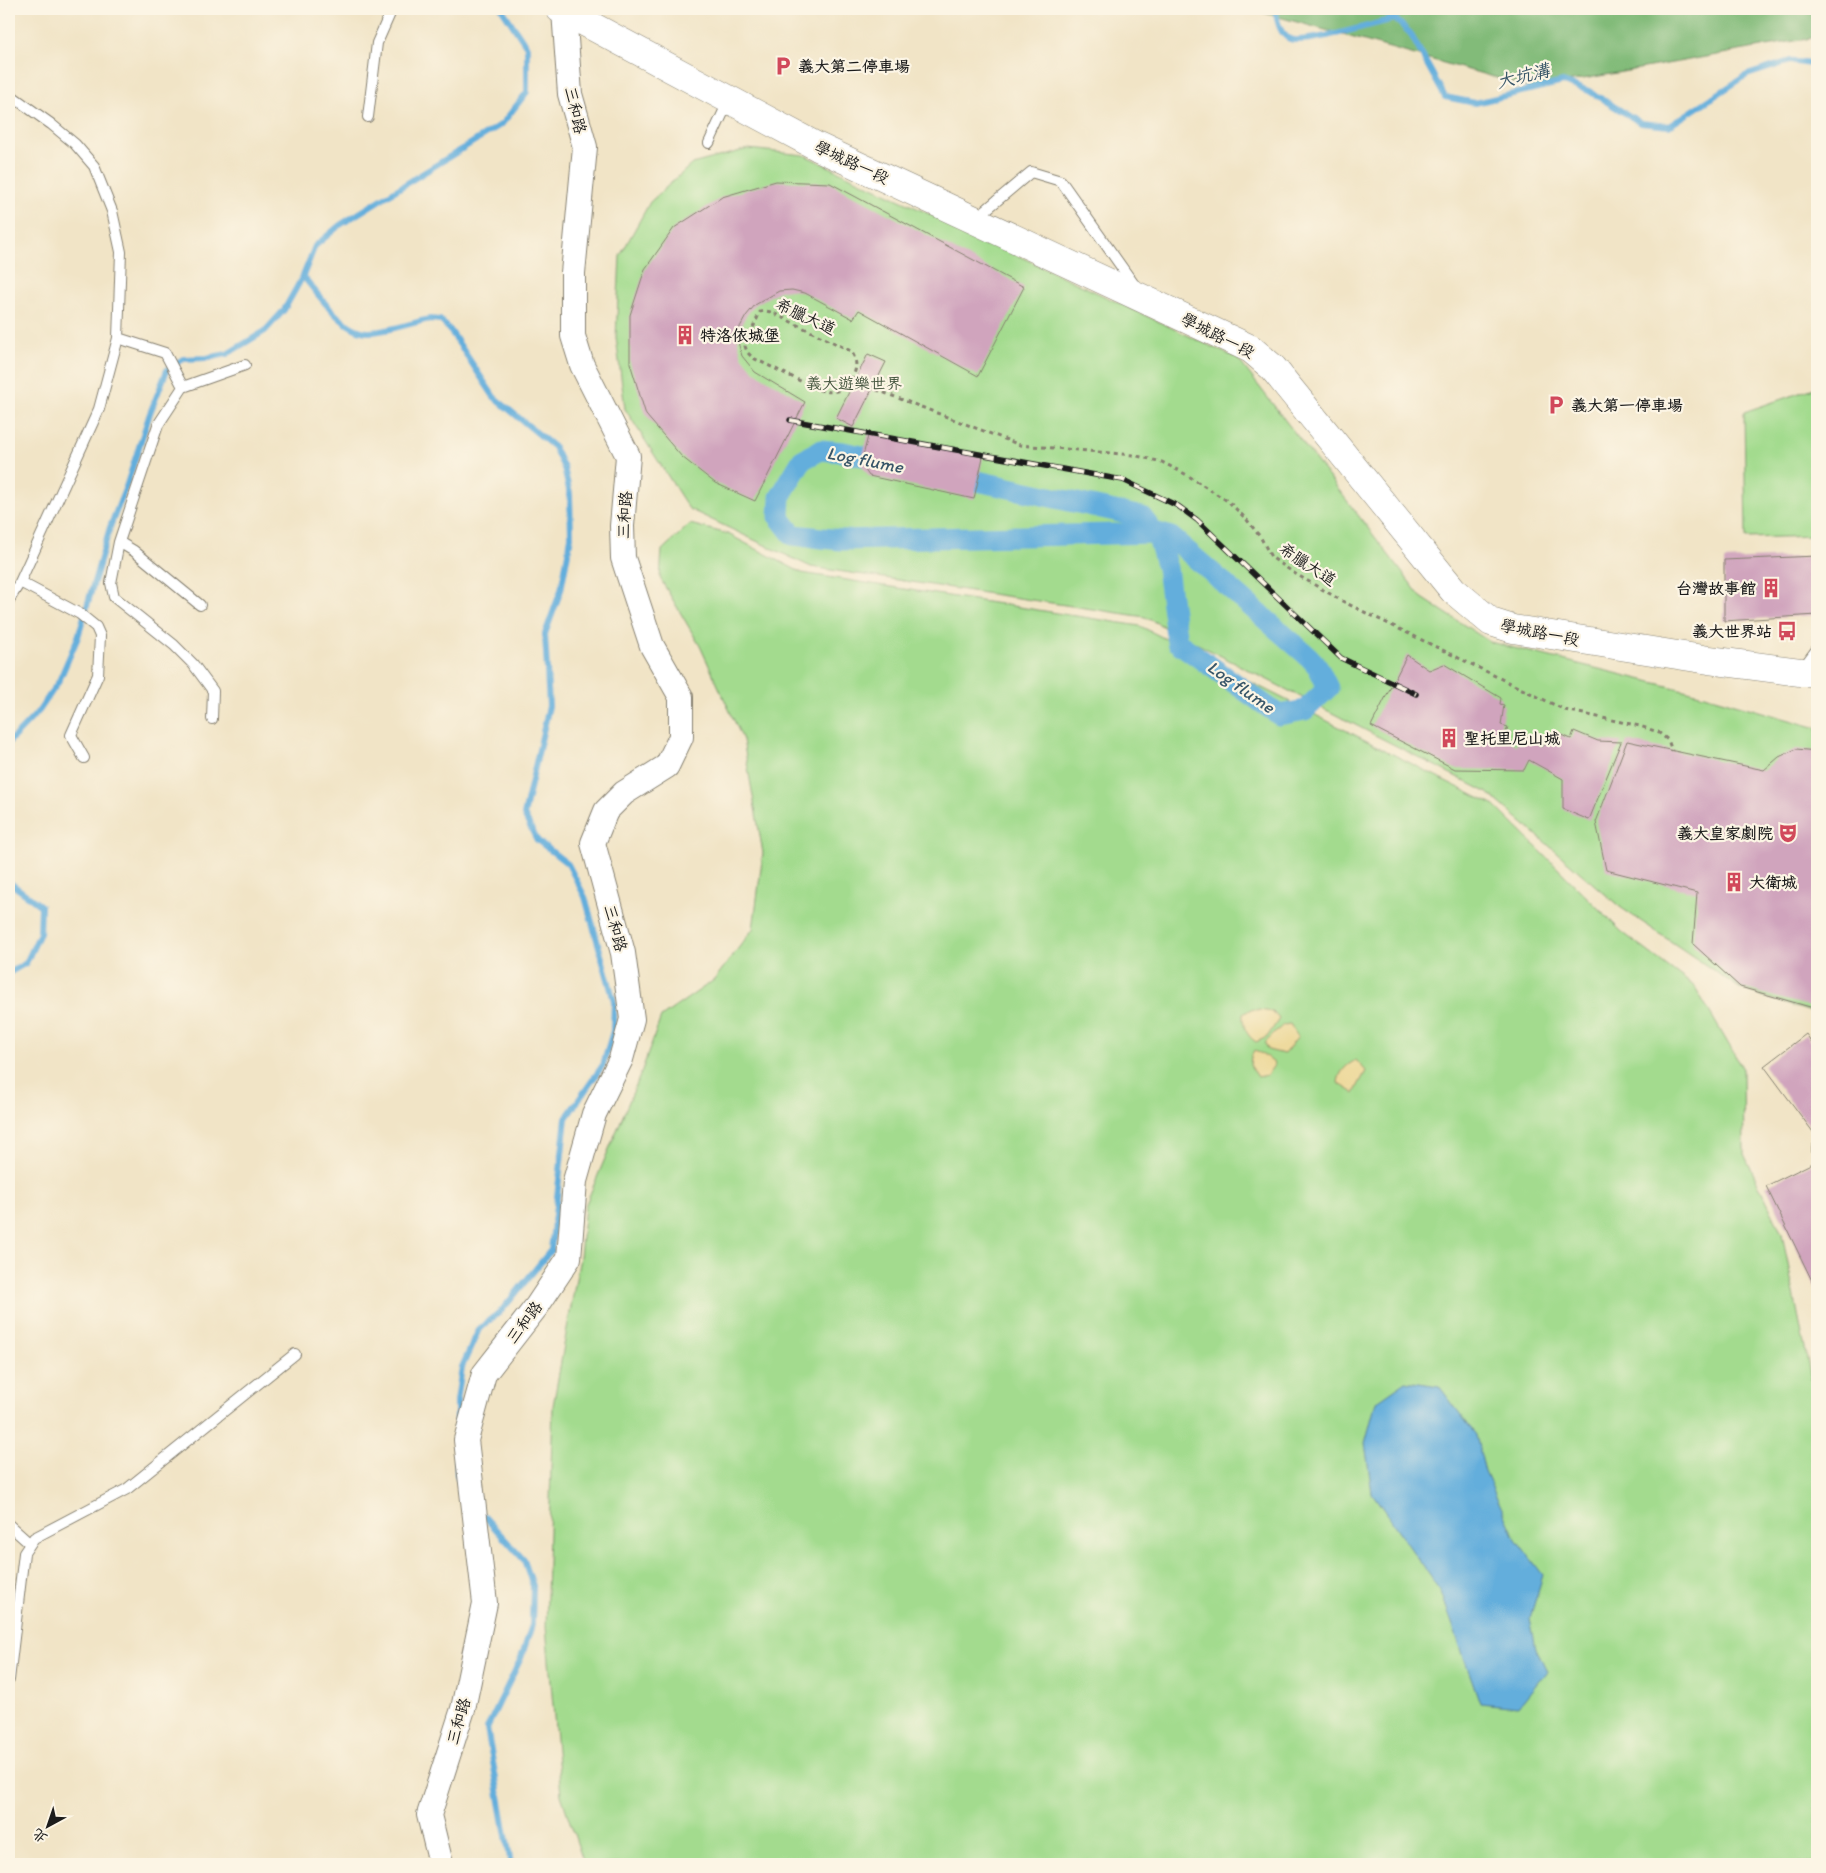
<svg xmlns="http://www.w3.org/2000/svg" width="1826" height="1873" viewBox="0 0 1826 1873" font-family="Itim,'LXGW WenKai TC',sans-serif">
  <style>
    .green { fill: #a3db8e; stroke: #607c55 }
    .forest { fill: #82bb79; stroke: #4f6c4a }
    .sand { fill: #eeda9e; stroke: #857b5d }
    .water { fill: #63aedc; stroke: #40657c }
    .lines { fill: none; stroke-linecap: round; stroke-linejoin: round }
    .stream { stroke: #63aedc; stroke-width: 6 }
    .canal { stroke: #63aedc; stroke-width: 21 }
    .building { fill: #d0a4bd }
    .service-casing { stroke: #868071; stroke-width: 12 }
    .tertiary-casing { stroke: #868071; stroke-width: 26 }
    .secondary-casing { stroke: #868071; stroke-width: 29 }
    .path { stroke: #868071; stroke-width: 3; stroke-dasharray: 4 4; stroke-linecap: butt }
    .service { stroke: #fff; stroke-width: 10 }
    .tertiary { stroke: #fff; stroke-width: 24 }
    .secondary { stroke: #fff; stroke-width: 28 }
    .rail-casing { stroke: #1c1c1c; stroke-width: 5.5 }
    .rail { stroke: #fcf5e5; stroke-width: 4; stroke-dasharray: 11; stroke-linecap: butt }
    .labels { text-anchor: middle; stroke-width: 4.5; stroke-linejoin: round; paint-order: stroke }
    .poi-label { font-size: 16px; font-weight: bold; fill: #1c1c1c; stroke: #fcf5e5; text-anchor: start }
    .street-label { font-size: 16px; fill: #1c1c1c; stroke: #fcf5e5 }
    .park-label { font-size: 16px; fill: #44553e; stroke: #fcf5e5 }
    .water-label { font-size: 18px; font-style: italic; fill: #385669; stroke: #fcf5e5 }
  </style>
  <rect width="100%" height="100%" fill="#fcf5e5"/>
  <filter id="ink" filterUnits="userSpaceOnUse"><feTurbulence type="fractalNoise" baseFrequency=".02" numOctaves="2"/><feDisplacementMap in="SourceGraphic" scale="10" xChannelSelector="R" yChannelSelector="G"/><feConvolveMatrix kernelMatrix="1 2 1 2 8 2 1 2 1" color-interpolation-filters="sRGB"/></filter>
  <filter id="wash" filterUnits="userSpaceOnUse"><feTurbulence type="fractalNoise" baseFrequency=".0096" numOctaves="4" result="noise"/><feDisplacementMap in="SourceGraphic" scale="20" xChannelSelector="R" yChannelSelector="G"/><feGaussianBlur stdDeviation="1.12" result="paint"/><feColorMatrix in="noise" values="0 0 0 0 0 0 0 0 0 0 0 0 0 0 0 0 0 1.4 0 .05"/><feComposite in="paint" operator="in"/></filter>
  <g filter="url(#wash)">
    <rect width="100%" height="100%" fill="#f1e4c6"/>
    <path class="green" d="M748,149L804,155L1238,359L1421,597L1490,642L1704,695L1817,728V1014L1741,989L1620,907L1488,793L1145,617L811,567L689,509L625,409L616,337L620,256L650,202L692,164Z
      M1817,387V536L1746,538L1744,412Z
      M690,524L728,534L802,573L1140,626L1495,806L1622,932L1695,987L1743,1069L1744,1154L1782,1234L1817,1409V1864H584L561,1795L546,1627L553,1406L580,1257L585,1206L641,1073L661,1017L714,980L753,929L763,853L743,740L700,646L660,578L662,550Z"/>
    <path class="forest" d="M1250,9H1817V37L1533,88Z"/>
    <path class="sand" d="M1251,1009L1273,1012L1279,1019L1267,1037L1256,1042C1247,1036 1242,1026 1243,1014Z
      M1290,1024L1298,1037L1284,1054L1268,1050L1265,1043L1283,1025Z
      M1254,1051L1263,1054L1275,1064L1267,1075L1258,1077L1250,1065L1251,1057Z
      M1356,1060L1366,1071L1354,1093L1338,1083C1339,1072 1346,1065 1356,1060Z"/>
    <path class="water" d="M1406,1381L1439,1386L1476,1435L1485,1472L1516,1539L1543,1575L1530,1618L1536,1648L1547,1671L1518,1707L1480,1703L1441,1592L1372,1493L1365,1443L1376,1402Z"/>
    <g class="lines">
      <path class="stream" d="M1275,9C1277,19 1279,34 1290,39C1305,45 1375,23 1395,19L1410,33L1445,97L1475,103L1563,82L1589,91L1641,123L1669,126L1747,75L1790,61L1817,65
        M303,276C318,294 343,332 369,332C389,332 410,323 430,319L440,320L450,330L494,397L554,447L564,468L570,494L571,537L561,590L545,634L549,706L524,815L537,840L568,864L585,897L614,1001L613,1031L603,1065L566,1118L551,1250L502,1310L479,1329L462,1367L457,1401V1436
        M9,742L39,711L59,681L78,637L110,527L127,484L150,413L167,370L183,359L207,358L227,354L265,331L284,310L303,276L315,246L340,225L502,124L527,92V47L502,9
        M9,882L41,906L40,933L26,963L9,973
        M457,1453V1474L462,1485
        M481,1513L524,1560L533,1586L532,1625L521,1658L487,1728L511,1864"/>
      <path class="canal" d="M891,462L843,452L821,450L802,460L780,497L779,517L793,535L841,540L1158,533L1171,537L1309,657L1318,667L1328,688L1305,710L1279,715L1177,642L1167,568L1159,540
        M950,475L1142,517L1159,540"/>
    </g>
    <g id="blocks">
      <path class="building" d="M776,181L830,183L1024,287L978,376L859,310L853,319L805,293L792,290L779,291L755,305L746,316L740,327L738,342L742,356L755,372L805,402L755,501L715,483L682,457L646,415L630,363V315L645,269L674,228L722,197Z
        M868,354L886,362L853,427L836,418Z
        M869,432L983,457L974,499L869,476L861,464Z
        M1817,556V615L1724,621V560Z
        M1407,655L1429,670L1444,664L1501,698L1500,704L1504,705L1501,725L1508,727L1504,737L1516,745L1524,735L1542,746L1558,733L1571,739L1574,731L1598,741L1621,742L1589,820L1563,809V779L1529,760L1524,770L1455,769L1371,726Z
        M1627,741L1764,770L1779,757L1796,749L1817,751V1009L1740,987L1693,944L1697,893L1606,870L1596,822Z
        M1806,1034L1817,1050L1816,1136L1764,1066Z
        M1817,1161V1291L1766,1186Z"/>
    </g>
  </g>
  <g filter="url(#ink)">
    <use href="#blocks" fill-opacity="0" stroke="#868071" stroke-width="1"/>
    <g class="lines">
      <defs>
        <path id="service" d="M9,94L51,124L75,144L94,166L112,211L121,252L118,338L99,409L20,582L9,600
          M368,117L377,43L392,9
          M709,143L729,100
          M975,219L1031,172L1061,181L1135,286
          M118,338L165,353L183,387L158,425L119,542L111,583L114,597L174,645L193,664L213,691L212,719
          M183,387L245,365
          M119,542L134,551L200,605
          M20,582L80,614L96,627L100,636L98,675L71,735L84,758
          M1803,668L1817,649
          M1817,1148V1151
          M9,1525L29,1543
          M9,1680L24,1553L34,1538L127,1489L295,1354"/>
        <path id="tertiary" d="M441,1864L429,1815L463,1709L485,1603L466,1440L484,1374L537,1306L569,1258L575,1181L594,1114L621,1059L632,1019L623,953L593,843L606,811L624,793L667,766L681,737V697L652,646L623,558L622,526L628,456L582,365L573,336V273L585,147L570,94L564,11"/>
        <path id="secondary" d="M560,9L818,147L1251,349L1273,368L1453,590L1491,622L1513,629L1709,660L1800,672H1817"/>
      </defs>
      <use href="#service" class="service-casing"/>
      <use href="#tertiary" class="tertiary-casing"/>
      <use href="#secondary" class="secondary-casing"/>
      <path class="path" d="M851,380C857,370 858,361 851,351L771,312L765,311L760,312L745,346L747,352L753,358L817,389C830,394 843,393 851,380L1020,445L1133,455L1162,462L1187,475L1229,502L1247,520L1261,538L1271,557L1294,573L1344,602L1565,710L1640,726L1658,732L1668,740L1672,751"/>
      <use href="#service" class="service"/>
      <use href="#tertiary" class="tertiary"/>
      <use href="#secondary" class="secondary"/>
      <defs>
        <path id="rail" d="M790,420L1123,480L1178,506L1197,520L1341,658L1416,694"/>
      </defs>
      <use href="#rail" class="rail-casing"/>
      <use href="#rail" class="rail"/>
    </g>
  </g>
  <defs>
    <symbol id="parking-bare" viewBox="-9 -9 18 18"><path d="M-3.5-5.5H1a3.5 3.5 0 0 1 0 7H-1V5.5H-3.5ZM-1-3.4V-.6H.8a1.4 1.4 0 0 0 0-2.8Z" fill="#d1495b" stroke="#fcf5e5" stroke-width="2.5" paint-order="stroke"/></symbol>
    <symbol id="building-bare" viewBox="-9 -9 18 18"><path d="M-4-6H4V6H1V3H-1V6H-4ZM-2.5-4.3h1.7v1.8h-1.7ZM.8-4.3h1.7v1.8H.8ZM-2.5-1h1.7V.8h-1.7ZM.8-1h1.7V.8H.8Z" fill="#d1495b" stroke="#fcf5e5" stroke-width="2.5" paint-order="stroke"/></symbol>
    <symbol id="bus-bare" viewBox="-9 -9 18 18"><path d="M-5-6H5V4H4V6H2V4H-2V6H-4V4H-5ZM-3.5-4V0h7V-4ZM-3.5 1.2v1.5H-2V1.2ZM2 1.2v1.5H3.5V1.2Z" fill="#d1495b" stroke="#fcf5e5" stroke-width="2.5" paint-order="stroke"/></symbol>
    <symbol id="theatre-bare" viewBox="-9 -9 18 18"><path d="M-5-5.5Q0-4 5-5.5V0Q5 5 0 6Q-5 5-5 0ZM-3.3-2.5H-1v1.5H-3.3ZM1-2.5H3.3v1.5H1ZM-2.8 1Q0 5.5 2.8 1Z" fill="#d1495b" stroke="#fcf5e5" stroke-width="2.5" paint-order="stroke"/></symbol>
  </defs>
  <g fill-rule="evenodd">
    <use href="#parking-bare" x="769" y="52" width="28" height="28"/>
    <use href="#building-bare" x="671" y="321" width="28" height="28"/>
    <use href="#parking-bare" x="1542" y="391" width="28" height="28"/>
    <use href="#building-bare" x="1757" y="574" width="28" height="28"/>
    <use href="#bus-bare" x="1773" y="617" width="28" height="28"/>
    <use href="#building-bare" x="1435" y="724" width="28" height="28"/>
    <use href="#theatre-bare" x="1774" y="819" width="28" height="28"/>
    <use href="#building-bare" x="1720" y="868" width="28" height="28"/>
  </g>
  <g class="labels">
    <g class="poi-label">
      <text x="798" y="72">義大第二停車場</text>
      <text x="700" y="341">特洛依城堡</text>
      <text x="1571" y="411">義大第一停車場</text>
      <text x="1756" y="594" text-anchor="end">台灣故事館</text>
      <text x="1772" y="637" text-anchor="end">義大世界站</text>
      <text x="1464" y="744">聖托里尼山城</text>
      <text x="1773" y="839" text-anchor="end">義大皇家劇院</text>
      <text x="1749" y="888">大衛城</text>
    </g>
    <g class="street-label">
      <text transform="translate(576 110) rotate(77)" y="6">三和路</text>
      <text transform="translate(852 162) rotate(25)" y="6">學城路一段</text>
      <text transform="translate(806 316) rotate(25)" y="6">希臘大道</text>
      <text transform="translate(1218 335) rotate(27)" y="6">學城路一段</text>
      <text transform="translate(624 515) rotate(-87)" y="6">三和路</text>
      <text transform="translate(1308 564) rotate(33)" y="6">希臘大道</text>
      <text transform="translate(1540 632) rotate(11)" y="6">學城路一段</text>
      <text transform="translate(616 928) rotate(75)" y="6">三和路</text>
      <text transform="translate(524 1322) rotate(-53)" y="6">三和路</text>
      <text transform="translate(458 1721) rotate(-74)" y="6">三和路</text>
    </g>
    <g class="park-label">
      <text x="854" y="389">義大遊樂世界</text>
    </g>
    <g class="water-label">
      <text transform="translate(1523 76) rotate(-14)" y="6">大坑溝</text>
      <text transform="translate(865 460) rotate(11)" y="6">Log flume</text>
      <text transform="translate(1241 687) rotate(35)" y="6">Log flume</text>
    </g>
  </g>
  <rect width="1826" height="1873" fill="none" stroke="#fcf5e5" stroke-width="30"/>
  <g transform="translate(48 1826) rotate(220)" stroke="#fcf5e5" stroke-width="4" paint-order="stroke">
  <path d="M0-4L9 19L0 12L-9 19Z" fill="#1c1c1c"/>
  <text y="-8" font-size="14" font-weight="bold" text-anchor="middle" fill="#1c1c1c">北</text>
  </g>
</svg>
